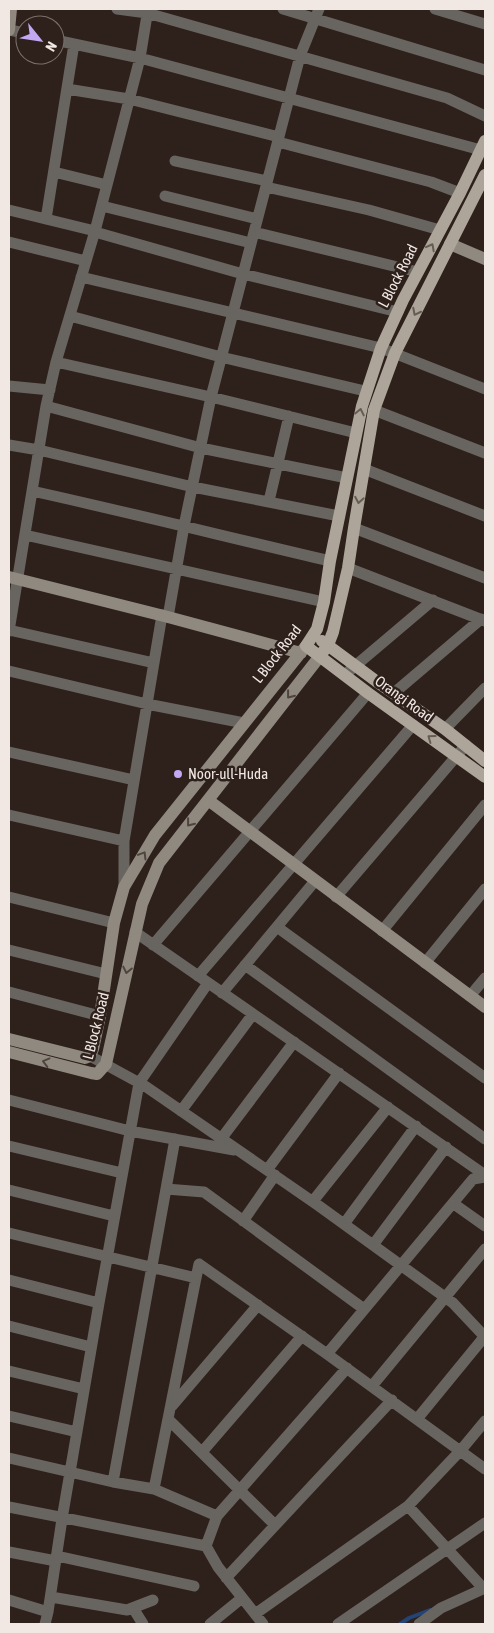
<svg xmlns="http://www.w3.org/2000/svg" width="494" height="1633" viewBox="0 0 494 1633" font-family="'Asap Condensed',sans-serif">
  <style>
    .lines { fill: none; stroke-linecap: round; stroke-linejoin: round }
    .stream { stroke: #234477; stroke-width: 4 }
    .street { stroke: #68645f; stroke-width: 11 }
    .secondary { stroke: #8f8980; stroke-width: 12 }
    .primary { stroke: #ada599; stroke-width: 12 }
    .oneway { stroke: #675c54 }
    .oneway2 { stroke: #50453e }
    .poi-dot { fill: #c2a8f3; stroke: #2e201b; stroke-width: 2 }
    .labels { text-anchor: middle; stroke-width: 5; stroke-linejoin: round; paint-order: stroke }
    .street-label { font-size: 15px; fill: #f1e8e4; stroke: #2e201b }
    .poi-label { font-size: 15px; fill: #f1e8e4; stroke: #2e201b; text-anchor: start }
  </style>
  <rect width="100%" height="100%" fill="#2e201b"/>
  <g class="lines">
    <path class="stream" d="M400,1624L409,1618L430,1610"/>
    <path class="street" d="M117,9L147,13L447,98L485,116
      M283,9L485,70
      M435,9L485,24
      M9,30L25,33
      M55,40L140,58L481,150
      M67,89L129,99L279,137
      M278,142L431,182L460,193
      M175,161L267,181
      M54,172L107,185
      M266,187L369,210L440,230
      M165,196L257,219
      M102,206L251,243
      M9,210L95,231
      M46,219L74,44
      M95,232L243,274L398,312
      M254,232L418,272
      M9,242L86,261
      M81,277L381,348L485,389
      M70,316L221,357L365,391
      M56,362L211,397L356,433
      M9,386L50,390
      M46,406L201,448L347,478
      M374,410L485,453
      M9,445L39,450L193,487L339,516
      M364,469L485,516
      M32,491C132,513 231,538 330,561
      M269,501L289,416
      M354,528L485,578
      M25,535L324,602
      M348,568L485,621
      M168,617L184,526L211,397L300,56L319,9
      M9,630L154,663
      M9,631L46,406L56,362L95,231L140,58L148,9
      M9,671L147,704L244,723
      M348,672L433,600
      M394,693L481,619
      M445,729L485,688
      M9,752L134,780
      M9,815L124,841
      M124,887V841L162,615
      M9,897L114,923
      M336,897L466,745
      M277,927L485,1078
      M382,931L485,805
      M135,932L485,1175
      M153,945L368,693
      M9,950L106,974
      M425,963L485,889
      M245,965L485,1139
      M198,976L413,725
      M9,992L100,1016
      M222,993L315,881
      M470,996L485,978
      M90,1056L145,1086L319,1206L453,1303L485,1337
      M9,1100L130,1131L234,1150
      M181,1111L253,1014
      M221,1139L294,1042
      M9,1146L122,1173
      M267,1170L339,1073
      M166,1189L204,1192L364,1309
      M9,1190L114,1216
      M313,1201L388,1107
      M454,1204L485,1226
      M243,1221L275,1175
      M344,1224L416,1126
      M9,1233L196,1278L154,1489L113,1482L9,1458
      M373,1245L446,1147
      M196,1278L199,1264L327,1354L485,1469
      M9,1280L99,1303
      M9,1326L91,1347
      M327,1354L473,1179L485,1177
      M9,1371L84,1389
      M372,1386L485,1249
      M172,1406L258,1305
      M9,1416L77,1432
      M168,1419L275,1525
      M417,1419L485,1336
      M202,1452L302,1336
      M113,1482L175,1139
      M154,1489L217,1516
      M408,1506L483,1588
      M9,1507L206,1546
      M9,1552L56,1561
      M57,1556L194,1586
      M226,1578L392,1400
      M51,1597L127,1610L153,1600
      M9,1600L48,1612
      M133,1608L143,1624
      M255,1614L408,1506L461,1450L485,1421
      M45,1624L48,1612L62,1519L99,1303L139,1083L208,983
      M210,1624L242,1598
      M263,1624L218,1567L206,1546L217,1516L347,1368
      M338,1624L485,1523
      M419,1624L441,1608L485,1588"/>
    <path class="secondary" d="M9,30L11,9
      M450,244L485,259
      M9,577L168,617L301,653
      M208,800L485,1007
      M9,1039L85,1058L90,1056L93,1049L100,1016L114,923L124,887L155,835L306,646
      M9,1052L91,1073L97,1074L106,1064L142,904L159,863L320,656"/>
    <path class="primary" d="M485,141L460,193L403,300L381,348L362,406L330,561L324,602L317,629L306,646L368,693L485,777
      M322,641L376,681L445,729L485,761
      M320,656L328,645L333,632L348,568L354,528L374,410L395,353L485,175"/>
  </g>
  <defs><path id="oneway-chevron" d="M-2-3.5L2.5 0L-2 3.5" fill="none" stroke-width="1.6" stroke-linecap="round" stroke-linejoin="round" transform="scale(1.25)"/></defs>
  <g class="oneway">
    <use href="#oneway-chevron" transform="translate(431 247) rotate(-62)"/>
    <use href="#oneway-chevron" transform="translate(416 312) rotate(117)"/>
    <use href="#oneway-chevron" transform="translate(360 412) rotate(-78)"/>
    <use href="#oneway-chevron" transform="translate(359 500) rotate(100)"/>
    <use href="#oneway-chevron" transform="translate(431 738) rotate(-144)"/>
  </g>
  <g class="oneway2">
    <use href="#oneway-chevron" transform="translate(290 695) rotate(128)"/>
    <use href="#oneway-chevron" transform="translate(190 823) rotate(128)"/>
    <use href="#oneway-chevron" transform="translate(143 855) rotate(-59)"/>
    <use href="#oneway-chevron" transform="translate(127 970) rotate(102)"/>
    <use href="#oneway-chevron" transform="translate(46 1062) rotate(-165)"/>
  </g>
  <circle class="poi-dot" cx="178" cy="774" r="5"/>
  <g class="labels">
    <g class="street-label">
      <text transform="translate(398 276) rotate(-63)" y="5">L Block Road</text>
      <text transform="translate(277 654) rotate(-52)" y="5">L Block Road</text>
      <text transform="translate(404 699) rotate(36)" y="5">Orangi Road</text>
      <text transform="translate(96 1026) rotate(-76)" y="5">L Block Road</text>
    </g>
    <g class="poi-label">
      <text x="188" y="779">Noor-ull-Huda</text>
    </g>
  </g>
  <rect width="494" height="1633" fill="none" stroke="#f1e8e4" stroke-width="20"/>
  <g transform="translate(40 40) rotate(120)"><circle r="24" fill="#2e201b" stroke="#7c706b"/>
  <path d="M0-4L9 19L0 12L-9 19Z" fill="#c2a8f3"/>
  <text y="-8" font-size="14" font-weight="bold" text-anchor="middle" fill="#f1e8e4">N</text>
  </g>
</svg>
